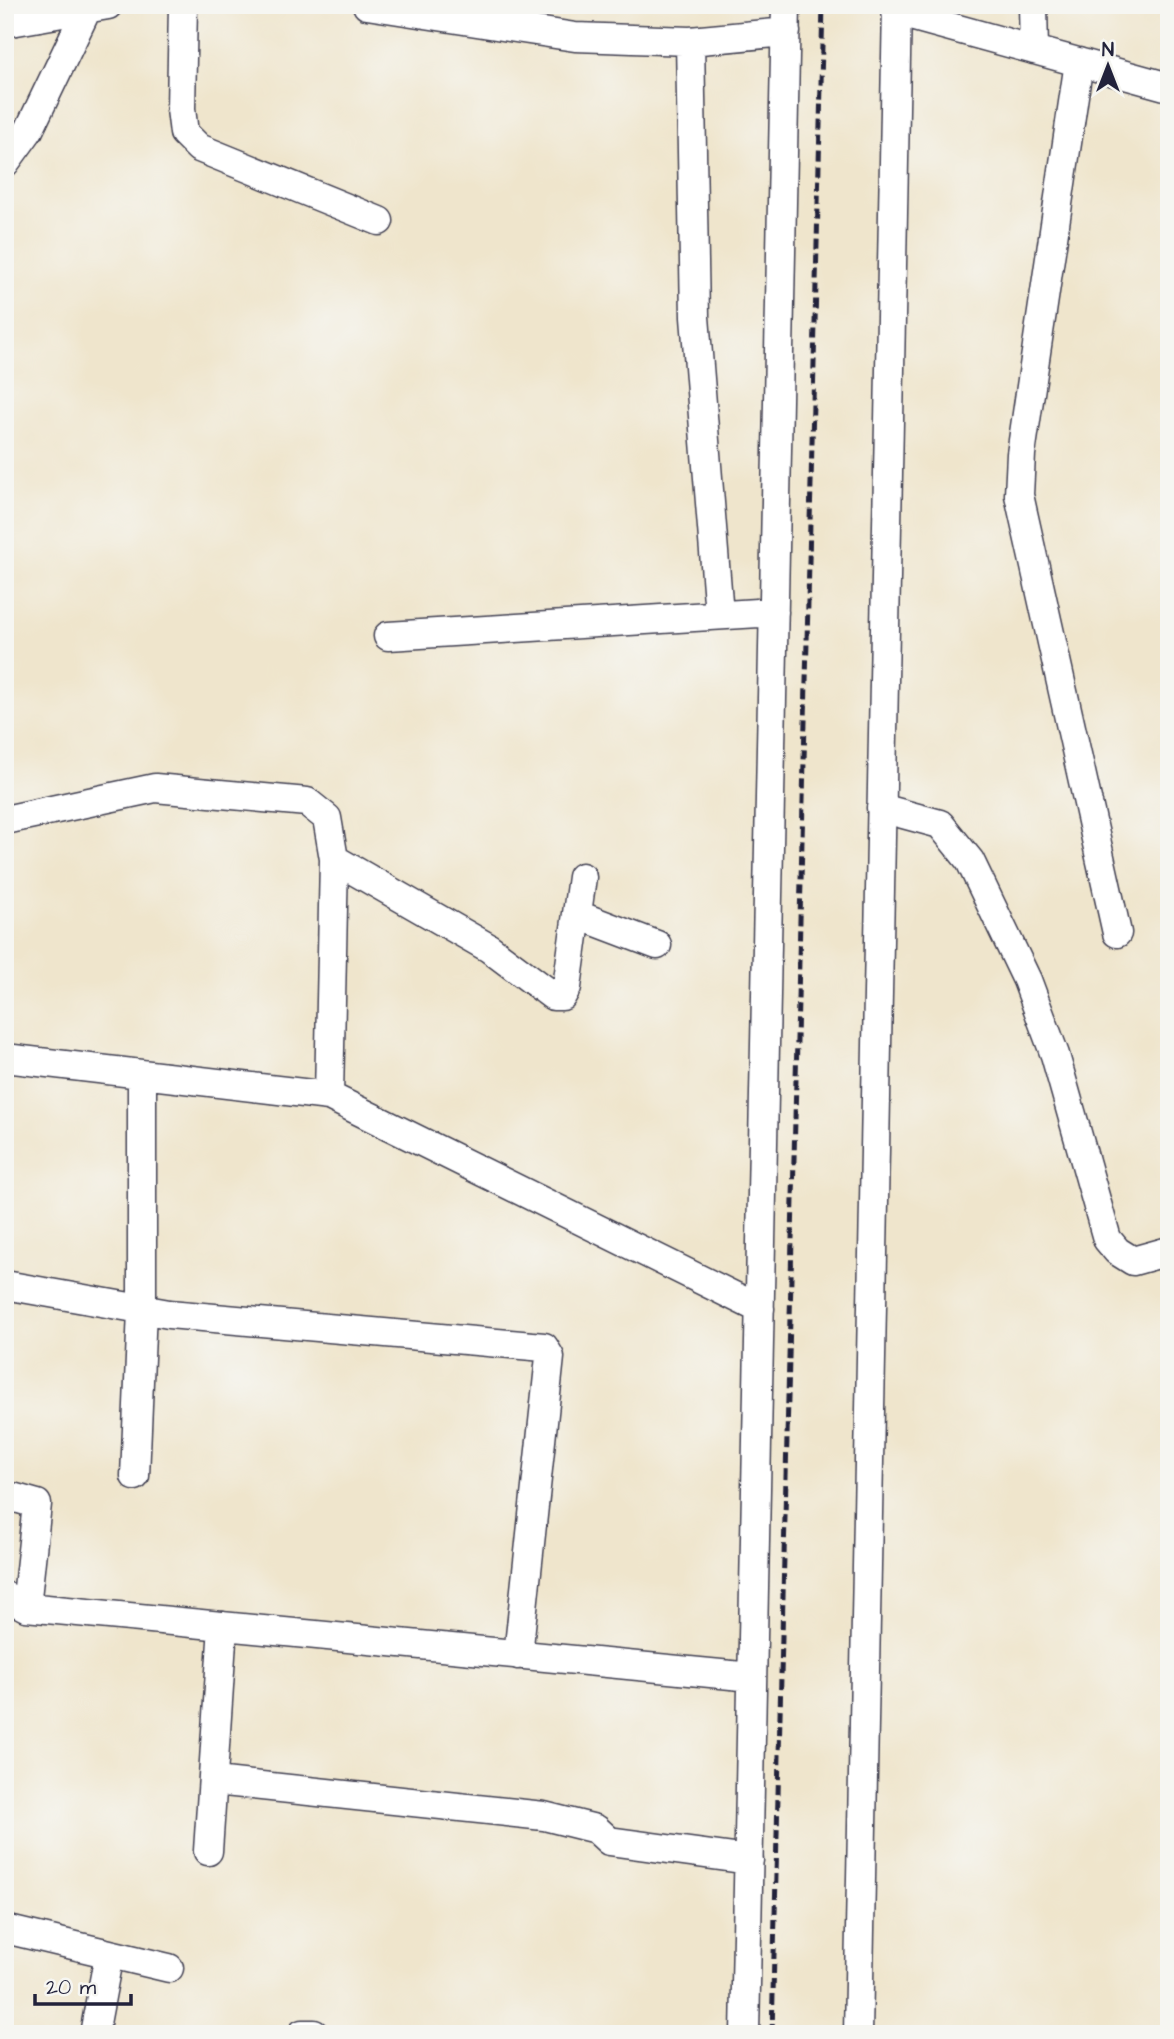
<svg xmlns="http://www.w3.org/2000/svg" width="1174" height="2039" viewBox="0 0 1174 2039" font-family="'Architects Daughter',sans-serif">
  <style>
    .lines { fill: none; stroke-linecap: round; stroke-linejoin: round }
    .minor-casing { stroke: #413f51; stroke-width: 31 }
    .minor { stroke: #fff; stroke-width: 28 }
    .rail { stroke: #22223b; stroke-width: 5; stroke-dasharray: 10 5; stroke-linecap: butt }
  </style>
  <rect width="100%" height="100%" fill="#f6f6f2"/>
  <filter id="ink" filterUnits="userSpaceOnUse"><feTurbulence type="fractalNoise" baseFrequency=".0143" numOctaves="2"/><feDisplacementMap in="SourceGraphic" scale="14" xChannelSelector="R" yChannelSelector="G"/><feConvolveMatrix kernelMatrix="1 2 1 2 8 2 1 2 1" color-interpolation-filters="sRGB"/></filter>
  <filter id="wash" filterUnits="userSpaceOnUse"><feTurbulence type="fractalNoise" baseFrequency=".00686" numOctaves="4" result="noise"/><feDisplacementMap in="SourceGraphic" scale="28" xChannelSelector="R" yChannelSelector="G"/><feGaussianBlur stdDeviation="1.57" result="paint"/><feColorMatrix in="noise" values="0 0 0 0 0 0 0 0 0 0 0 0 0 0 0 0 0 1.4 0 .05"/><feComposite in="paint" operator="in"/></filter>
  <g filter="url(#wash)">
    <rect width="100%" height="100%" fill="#efe5cc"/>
  </g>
  <g filter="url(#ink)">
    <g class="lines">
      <defs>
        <path id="minor" d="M183,5L181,109L184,133L199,148L379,221
          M367,5L575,37L690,41L786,32
          M1033,5L1034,50
          M896,12L1169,87
          M5,23L108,5
          M690,41L695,317L719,614
          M1079,62L1021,454L1019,495L1117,933
          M5,163L29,130L88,7
          M388,636L774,612
          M881,808L940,824L970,861L1027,980L1055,1055L1107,1239L1117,1251L1133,1261L1169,1251
          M5,820L155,788L307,802L327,818L334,859L329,1096
          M334,859L489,948L553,996H562L567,987L582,877
          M578,915L657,945
          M5,1058L329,1096L760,1309
          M5,1285L169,1314L544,1347L550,1357L518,1655
          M135,1476L142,1310V1074
          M5,1495L37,1504L26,1607
          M5,1596L26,1607L752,1677
          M215,1781L544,1816L596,1829L609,1841L749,1860
          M208,1851L223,1626
          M5,1929L169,1968
          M94,2034L109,1954
          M302,2034H314
          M745,2034L786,5
          M858,2034L897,5"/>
      </defs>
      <use href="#minor" class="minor-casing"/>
      <use href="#minor" class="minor"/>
      <path class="rail" d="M772,2034L823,5"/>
    </g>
  </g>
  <rect width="1174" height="2039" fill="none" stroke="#f6f6f2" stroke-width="28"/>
  <g transform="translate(1108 66)" stroke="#f6f6f2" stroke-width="5" paint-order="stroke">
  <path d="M0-5L12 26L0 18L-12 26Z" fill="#22223b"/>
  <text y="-10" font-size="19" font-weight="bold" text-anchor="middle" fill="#22223b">N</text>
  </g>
  <path d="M35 1994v10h96v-10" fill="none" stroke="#22223b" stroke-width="3.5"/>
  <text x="46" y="1994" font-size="21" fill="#22223b" stroke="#f6f6f2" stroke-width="5" paint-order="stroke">20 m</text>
</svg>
